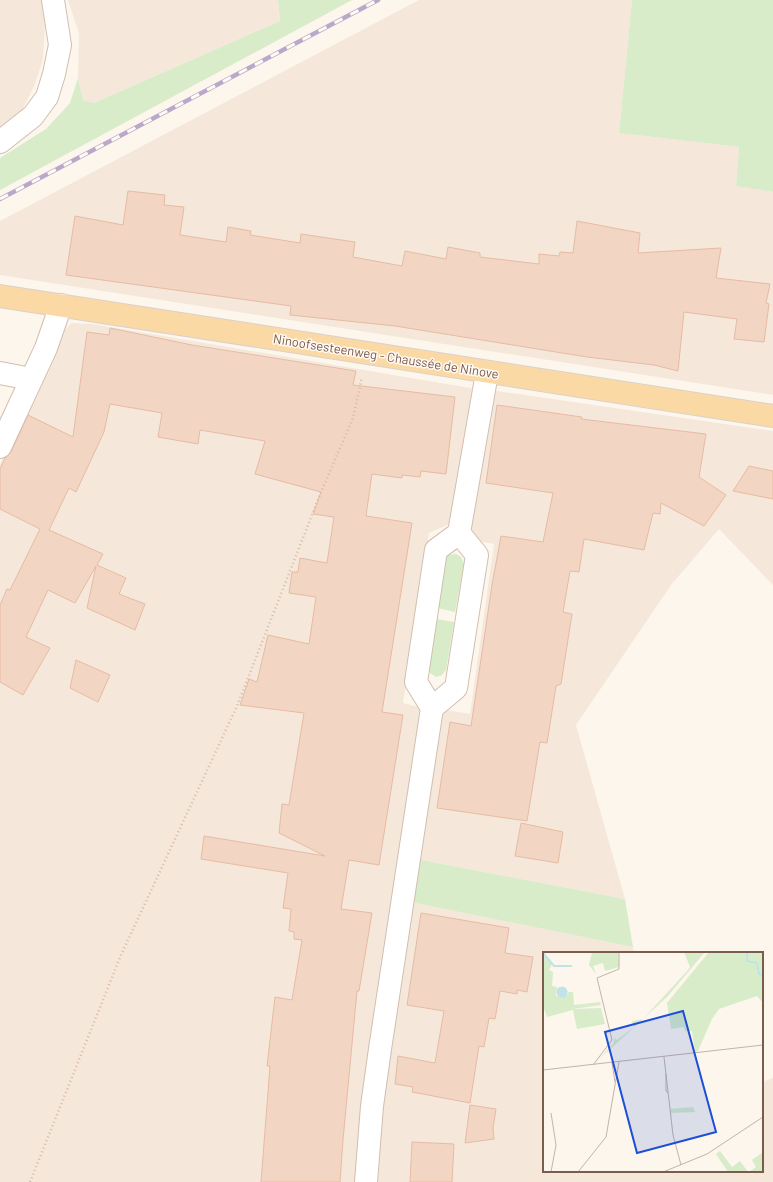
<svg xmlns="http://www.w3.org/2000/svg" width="773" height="1182" viewBox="0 0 773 1182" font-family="Barlow,sans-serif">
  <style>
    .residential { fill: #f5e8da }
    .green { fill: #d8ecc9 }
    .building { fill: #f3d5c3; stroke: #e6bba3 }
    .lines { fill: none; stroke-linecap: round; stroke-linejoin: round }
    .street-casing { stroke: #d1beb0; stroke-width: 24 }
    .primary-casing { stroke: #dad1cd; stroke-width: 24 }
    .path { stroke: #d9b8a5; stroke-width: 2.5; stroke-dasharray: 1 3; stroke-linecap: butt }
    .street { stroke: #fff; stroke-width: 22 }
    .primary { stroke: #fbd9a5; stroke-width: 22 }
    .rail-casing { stroke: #b9a8c9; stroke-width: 4.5 }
    .rail { stroke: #fffaf3; stroke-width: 3; stroke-dasharray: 9; stroke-linecap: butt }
    .labels { text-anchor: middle; stroke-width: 3; stroke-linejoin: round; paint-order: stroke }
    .street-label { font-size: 13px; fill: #7a5c4d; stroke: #fffaf3 }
    .inset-river { fill: none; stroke: #bfe3e8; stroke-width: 2 }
    .inset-road { fill: none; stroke: #c5b3a7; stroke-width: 1 }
    .view { fill: #1d4ed8; fill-opacity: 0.15; stroke: #1d4ed8; stroke-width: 2 }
    .inset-edge { fill: none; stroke: #7a5c4d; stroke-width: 2 }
  </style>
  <rect width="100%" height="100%" fill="#fdf6ec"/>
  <path class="residential" d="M0,0H41L45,24L43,59L35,84L19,117L0,130Z
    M68,0H278L280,21L94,103L83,100L78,78L79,34Z
    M419,0H632L619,133L739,147L736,186L773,192V395L0,275V221Z
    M71,323L93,324L476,389L452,523L429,533L403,703L422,708L362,1182H0V464L26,411L54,343Z
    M490,390L773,431V585L719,529L671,585L576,725L625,899L416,859L440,709L470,714L494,544L478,541L469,525Z
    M410,902L633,947L634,953H544V1171H762V1082L773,1078V1182H373Z"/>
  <path class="green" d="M278,0H352L0,190V158L46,129L70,103L78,78L83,100L94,103L280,21Z
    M632,0H773V192L736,186L739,147L619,133Z
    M456,554L461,557L464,564L455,612L437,608L445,560L449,555Z
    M436,619L454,622L446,670L442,675L436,677L430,673L428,667Z
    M416,859L625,899L633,947L410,902Z"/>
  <path class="building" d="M128,191L165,195L164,205L184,207L180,235L226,242L228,227L251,231L250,235L300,243L301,234L355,242L353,257L402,266L405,251L446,259L448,247L480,253V257L539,264V254L559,256L560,252L573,253L577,221L640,233L638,253L721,248L716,278L770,284L766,303L769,304L764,342L734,339L737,319L684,312L678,371L654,365L587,357L395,326L290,315L291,306L66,275L75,216L123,225Z
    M110,328L192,345L356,371L353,385L455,397L446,474L421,471L420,477L402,475V478L372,474L366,516L412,523L382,712L403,715L379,865L349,860L341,909L372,913L359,991H357L343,1140L340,1182H261L270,1066H267L275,997L292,1000L302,940L294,939V932L289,931L291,909L283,908L288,873L201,859L204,836L325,856L279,833L282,804L289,805L304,713L240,705L249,679L257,682L268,635L309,644L316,597L289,593L292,572H298L300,558L327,563L334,517L313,514L321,492L255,474L265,441L200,430L198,444L158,437L162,413L110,404L104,432L76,492L69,488L49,530L103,554L97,565L126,578L119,594L145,604L135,630L87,608L96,566L75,603L48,590L26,637L50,648L23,695L0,682V605L7,589L10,590L40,529L0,509V469L5,458L11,452L28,415L73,437L87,332L109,335Z
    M497,405L582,417L581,419L706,434L699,477L726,495L704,526L661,503L660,514L653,513L644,550L584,539L579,572L570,571L563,612L572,614L561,684L556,686L547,743L540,742L527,821L437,808L450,722L471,726L492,585L501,536L543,542L553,493L486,483Z
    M749,466L773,471V499L733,491Z
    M76,660L110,675L98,702L70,688Z
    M521,823L563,832L558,863L515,856Z
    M421,913L509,928L505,953L533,957L527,992L517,990V994L500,991L495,1019L489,1018L484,1047L479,1046L470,1103L412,1092L413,1087L395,1084L398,1056L435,1063L444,1011L407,1005Z
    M470,1105L496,1109L493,1128L494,1139L465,1143Z
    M412,1142L454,1144L452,1182H410Z"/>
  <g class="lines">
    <defs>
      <path id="street" d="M0,142L33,116L47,97L54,74L60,45L53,0
        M0,373L31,379
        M0,447L46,348L61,305
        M432,708L416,682L436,550L459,533
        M366,1182L372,1106L380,1049L432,708L456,688L477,555L459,533L487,373"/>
      <path id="primary" d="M0,296L773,416"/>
    </defs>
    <use href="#street" class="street-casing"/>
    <use href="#primary" class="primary-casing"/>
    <path class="path" d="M30,1182L121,955L237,706L321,492L353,418L362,377"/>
    <use href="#street" class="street"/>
    <use href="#primary" class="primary"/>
    <defs>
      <path id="rail" d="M0,199L378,0"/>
    </defs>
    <use href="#rail" class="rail-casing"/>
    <use href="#rail" class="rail"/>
  </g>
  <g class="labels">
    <g class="street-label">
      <text transform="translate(386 356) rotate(9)" y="5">Ninoofsesteenweg - Chaussée de Ninove</text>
    </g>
  </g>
  <g transform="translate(543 952)">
    <rect width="220" height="220" fill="#fdf6ec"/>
    <path d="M0,0L9,12L6,18L10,20L9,34L14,35L13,44L21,45L26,40H30L31,53L57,50L58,53L30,57L58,56L62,72L34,77L30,58L4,65L0,54ZM49,0H75L76,15L62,19L60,11L50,14L53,22L46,13ZM141,0H162L124,45L54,109L70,92L72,86L74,88L91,75L89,69L100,67L145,18L147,15ZM166,0H220V51L214,44L176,57L169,67L155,99L152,100L149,79H142L141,75L128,77L124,51ZM150,155L152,160L128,161L127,157ZM177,199L189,215L197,209L205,220H185L173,202ZM220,200V220H206L213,215L209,208Z" fill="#d8ecc9"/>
    <path d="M13.5 40a5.5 5.5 0 1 1 11 0a5.5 5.5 0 1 1-11 0Z" fill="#bfe3e8"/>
    <path class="inset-river" d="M204,0V9L214,11L216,22L220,23M0,1L11,14H29"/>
    <path class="inset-road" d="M121,105L130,183L138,213M69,111L72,130M50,113L69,88L54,26L76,17V0M0,118L220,93M123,122V139L125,141M8,161L13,193L8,220M35,220L63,185L76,110M120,220L164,202L220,165"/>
    <path class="view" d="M140,59L173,180L94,201L62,80Z"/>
    <rect width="220" height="220" class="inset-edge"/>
  </g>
</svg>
